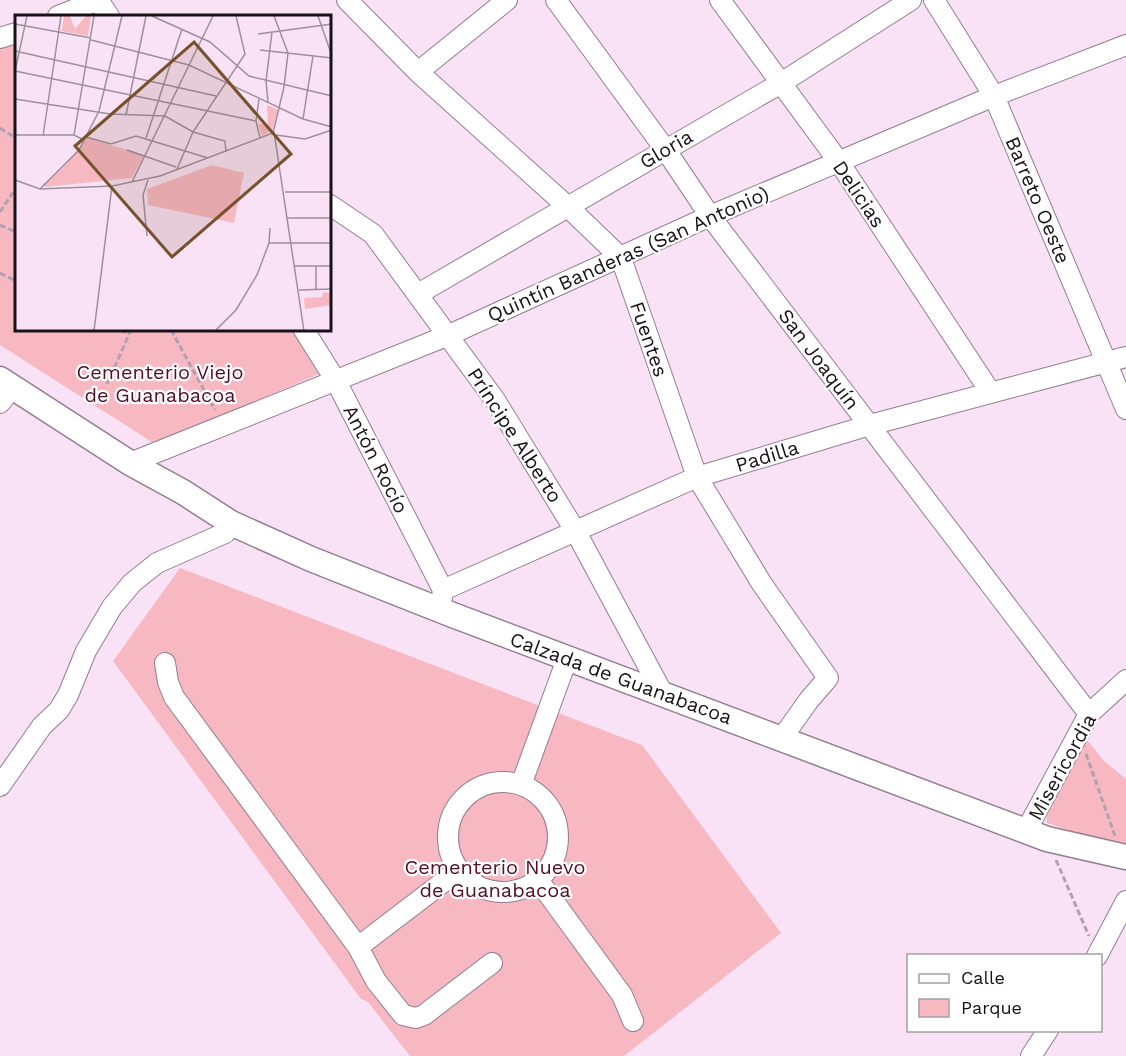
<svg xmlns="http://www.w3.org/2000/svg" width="1126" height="1056" viewBox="0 0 1126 1056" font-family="'Work Sans',sans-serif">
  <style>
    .green { fill: #f8b8c2 }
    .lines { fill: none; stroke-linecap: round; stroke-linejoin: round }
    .minor-casing { stroke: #927d8f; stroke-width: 22 }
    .major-casing { stroke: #927d8f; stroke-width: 27 }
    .path { stroke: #b1a0af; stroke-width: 3; stroke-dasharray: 6 3; stroke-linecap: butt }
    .minor { stroke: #fff; stroke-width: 20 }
    .major { stroke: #fff; stroke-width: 24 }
    .labels { text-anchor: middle; stroke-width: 4.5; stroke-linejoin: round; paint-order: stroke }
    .street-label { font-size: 20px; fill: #181118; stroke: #fff }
    .park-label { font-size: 20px; fill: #550d23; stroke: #fff }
    .inset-road { fill: none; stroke: #9f8e9d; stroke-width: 1.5 }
    .view { fill: #76522c; fill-opacity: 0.15; stroke: #76522c; stroke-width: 3 }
    .inset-edge { fill: none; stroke: #181118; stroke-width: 3 }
  </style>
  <rect width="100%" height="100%" fill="#f9e2f6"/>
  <path class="green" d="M16,38V330H300L326,371L155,444L0,345V42Z
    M180,568L642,745L781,933L624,1056H410L368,1002L361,999L113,661Z
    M1087,740L1105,762L1126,779V844L1104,842L1047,823V816Z"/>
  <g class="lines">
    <defs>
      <path id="minor" d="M98,0L109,16
        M347,0L418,72L567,206L621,258L697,477L762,584L828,678L809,700L782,738
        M556,0L665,149L710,216L1089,714
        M720,0L839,162L991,393
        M934,0L994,96L1126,409
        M58,16L99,0
        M0,38L16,33
        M418,72L507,0
        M330,205L373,234L495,400L576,532L663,694
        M418,294L781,83L911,0
        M304,330L336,381L443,590
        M0,403L12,388
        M130,463L449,335L710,216L994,96L1126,45
        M440,610L443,590L697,477L870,425L1126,357
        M165,663L168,682L174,697L358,947L459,870
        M448 837a55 55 0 1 1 110 0a55 55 0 1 1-110 0Z
        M521,785L567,659
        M0,786L42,726L59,710L68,695L86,651L112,607L132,583L157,563L225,533L231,523
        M1026,831L1089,714L1126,680
        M538,880L622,995L633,1021
        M358,947L376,981L403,1015L416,1018L424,1015L492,963
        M1097,956L1126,901
        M1031,1056L1048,1030"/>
      <path id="major" d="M0,379L130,463L183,492L231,523L311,559L450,614L1047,839L1126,857"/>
    </defs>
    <use href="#minor" class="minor-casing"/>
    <use href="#major" class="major-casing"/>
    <path class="path" d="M0,128L16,138
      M0,212L16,188
      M0,225L16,232
      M0,273L16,281
      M121,330L129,334
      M171,330L215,410
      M107,384L131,330
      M1086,754L1115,836
      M1056,860L1089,936"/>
    <use href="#minor" class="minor"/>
    <use href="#major" class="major"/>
  </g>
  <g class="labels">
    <g class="street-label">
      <text transform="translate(666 149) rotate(-30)" y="7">Gloria</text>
      <text transform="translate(859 194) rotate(56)" y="7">Delicias</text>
      <text transform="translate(1038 200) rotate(67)" y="7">Barreto Oeste</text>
      <text transform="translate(628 254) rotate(-24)" y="7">Quintín Banderas (San Antonio)</text>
      <text transform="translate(649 339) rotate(71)" y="7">Fuentes</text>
      <text transform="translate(819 359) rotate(53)" y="7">San Joaquín</text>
      <text transform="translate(515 435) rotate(57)" y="7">Príncipe Alberto</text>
      <text transform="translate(767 456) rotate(-17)" y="7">Padilla</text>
      <text transform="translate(376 459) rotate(63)" y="7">Antón Rocío</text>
      <text transform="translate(621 678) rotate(20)" y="7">Calzada de Guanabacoa</text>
      <text transform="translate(1062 767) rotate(-61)" y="7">Misericordia</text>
    </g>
    <g class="park-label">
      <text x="160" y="379">Cementerio Viejo<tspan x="160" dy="23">de Guanabacoa</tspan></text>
      <text x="495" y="874">Cementerio Nuevo<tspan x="495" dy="23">de Guanabacoa</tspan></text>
    </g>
  </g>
  <g transform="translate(15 15)">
    <rect width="316" height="316" fill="#f9e2f6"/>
    <path d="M49,1H55L60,14L71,1H76L73,21L47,16ZM252,90L263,95L257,116L247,121L243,109H253ZM72,123L129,140L117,163L30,172L28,169L48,153ZM197,150L229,158L219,208L133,190L132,174ZM308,277L316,278V290L290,294L289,283L307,282Z" fill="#f8b8c2"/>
    <path class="inset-road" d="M137,1L195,27L234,61L317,81M259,1L273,38L269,72M303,1L317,41M0,9L76,23M243,19L317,9M76,25L174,50L288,104L317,112M245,35L317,43M0,36L201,81M0,56L241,106M0,56L12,1M0,84L95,99L150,101L178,117L210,126L211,137M244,84L241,106L245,123M253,87L251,66L257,17M111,100L131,1M288,104L298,41M259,117L289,316M0,120H59L69,125M59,120L79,1M261,120L290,124L317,115M28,121L46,1M71,122L96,129L121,121L193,143M131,123L167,14M112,135L161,152M162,154L178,117L230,39L221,1M0,165L25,174L97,171L145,161L258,118L269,72M117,167L198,1M25,174L64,135L84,96L107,1M270,177H317M272,203H317M132,221L128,180L133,165M254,228H317M279,251H317M301,251V274M284,275L317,274M79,316L97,171M200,316L221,295L242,260L254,228L255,213"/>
    <path class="view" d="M179,27L276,139L157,242L60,131Z"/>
    <rect width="316" height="316" class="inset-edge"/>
  </g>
  <rect x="907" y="954" width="195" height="78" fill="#ffffff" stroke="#a3a0a3" stroke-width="1.5"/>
  <rect x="919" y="974" width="30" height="9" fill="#ffffff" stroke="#a3a0a3" stroke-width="1.5"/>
  <text x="961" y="984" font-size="18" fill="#181118">Calle</text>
  <rect x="919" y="999" width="30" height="18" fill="#f8b8c2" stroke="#a3a0a3" stroke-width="1.5"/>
  <text x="961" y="1014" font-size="18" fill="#181118">Parque</text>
</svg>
